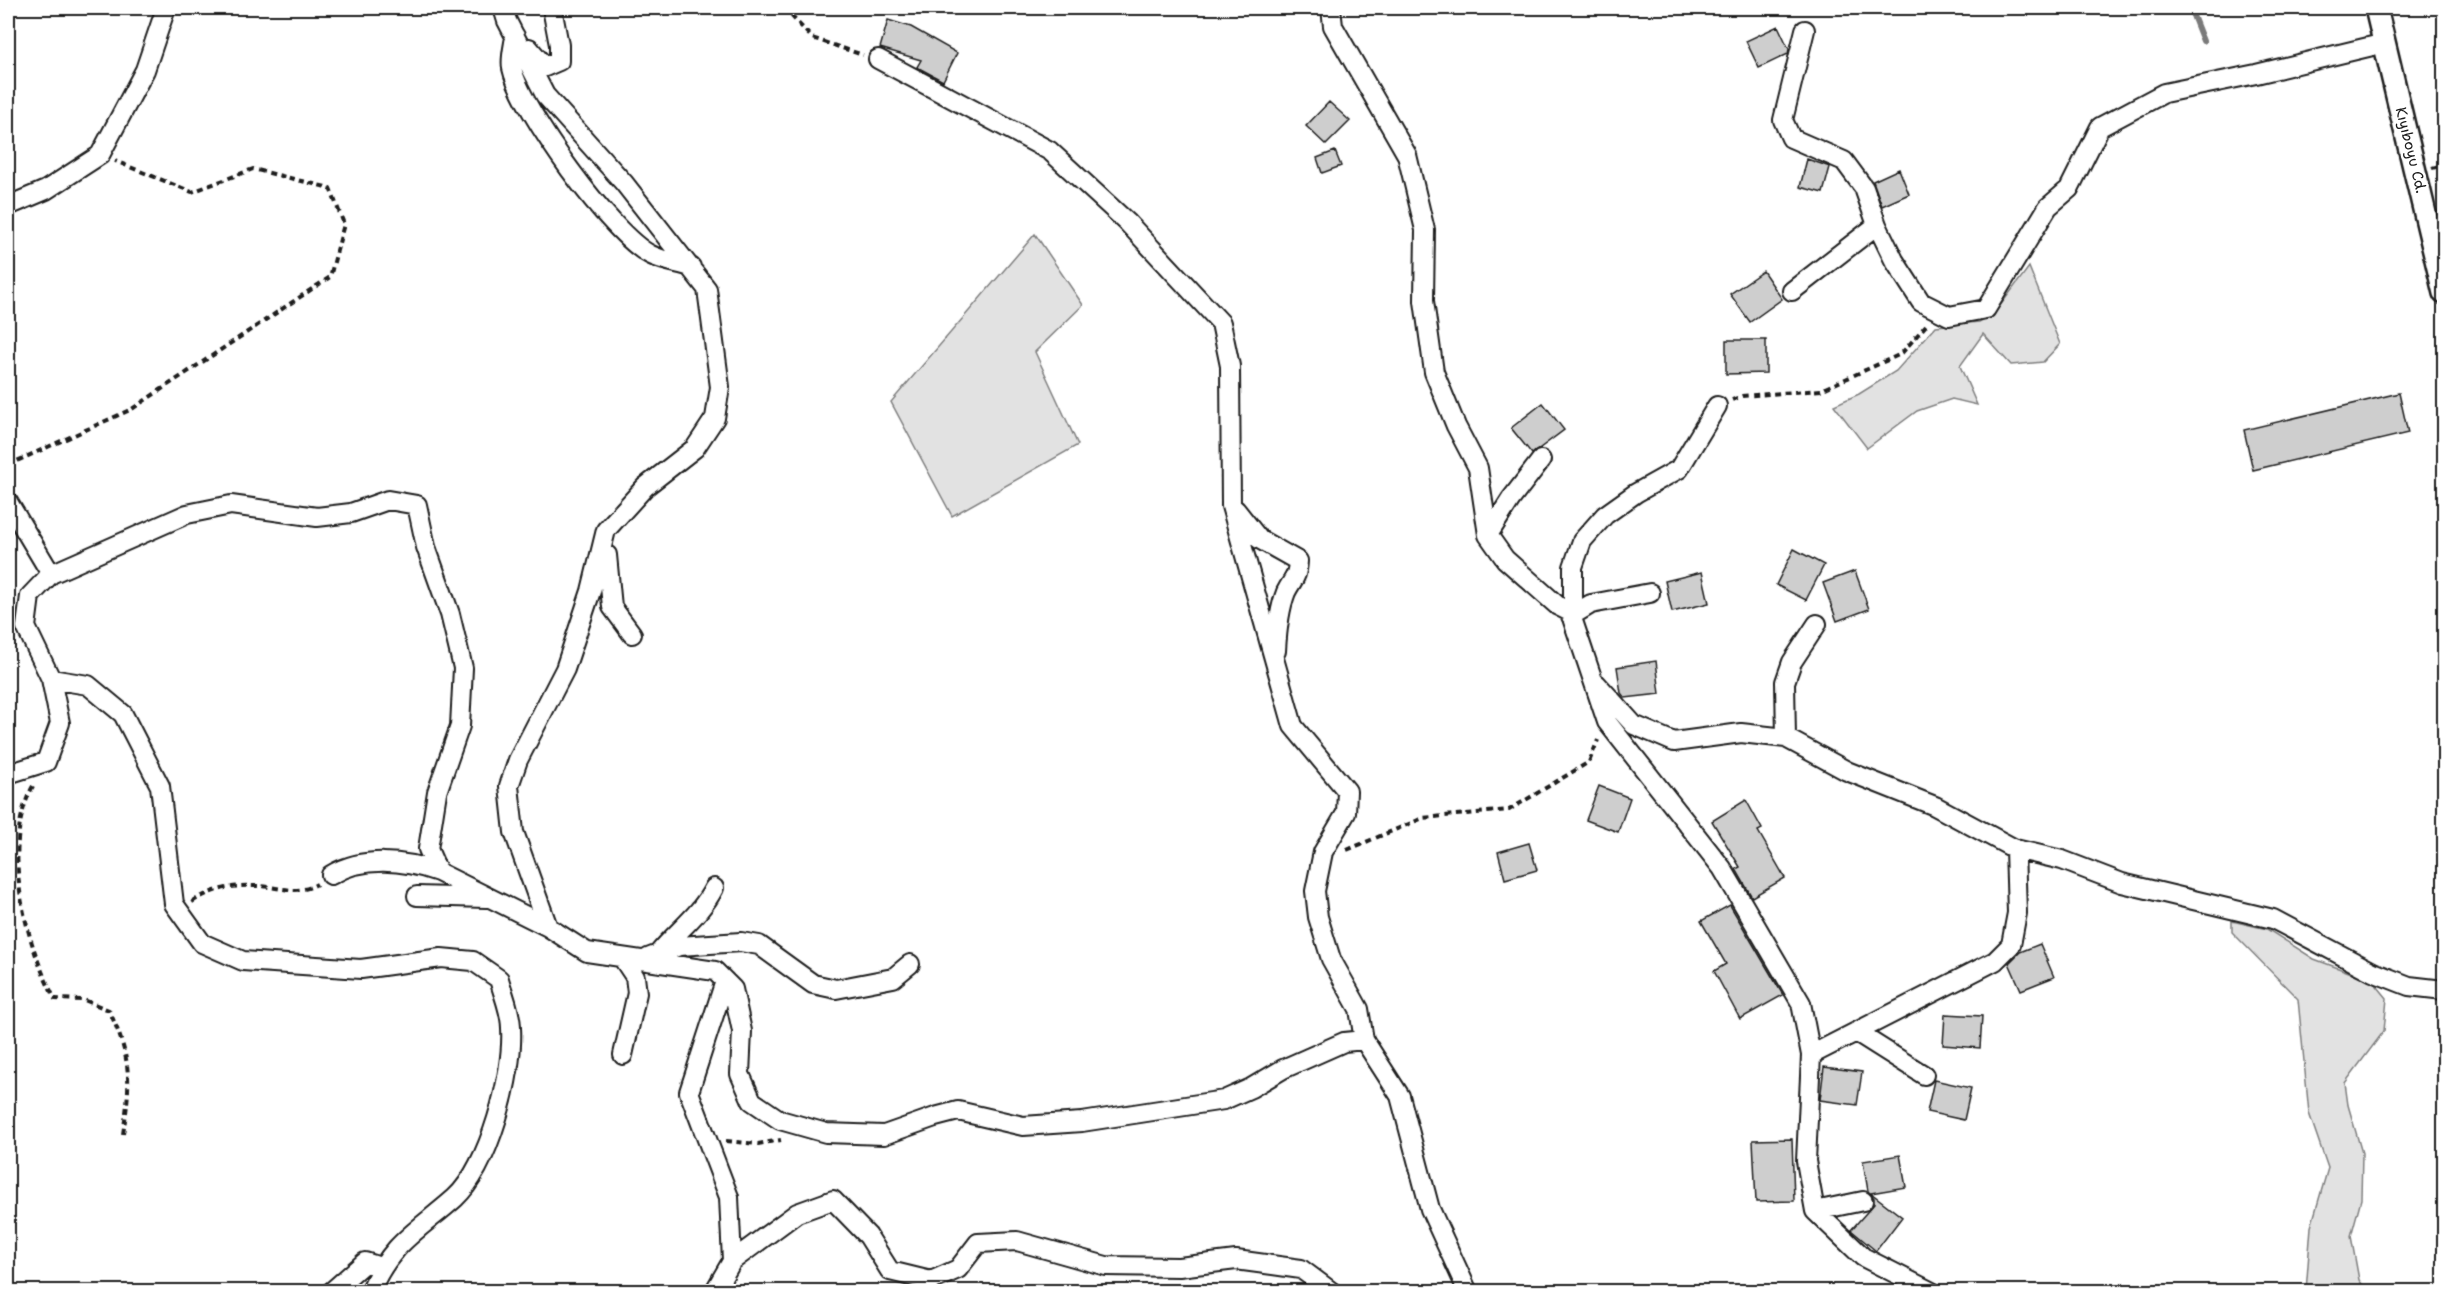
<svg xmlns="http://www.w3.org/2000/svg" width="2452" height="1299" viewBox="0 0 2452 1299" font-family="'Shantell Sans',sans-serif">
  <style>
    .green { fill: #e2e2e2; stroke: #7f7f7f; stroke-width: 1.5 }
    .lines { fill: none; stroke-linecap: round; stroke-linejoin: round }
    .stream { stroke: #7a7a7a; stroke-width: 6 }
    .building { fill: #cecece; stroke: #1c1c1c; stroke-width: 1.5 }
    .minor-casing { stroke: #1c1c1c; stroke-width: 22 }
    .tertiary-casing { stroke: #1c1c1c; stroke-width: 26 }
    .path { stroke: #1c1c1c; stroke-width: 4; stroke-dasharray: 6 4.5; stroke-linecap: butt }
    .minor { stroke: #fff; stroke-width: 18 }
    .tertiary { stroke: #fff; stroke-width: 21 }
    .labels { text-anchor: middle; stroke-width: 4.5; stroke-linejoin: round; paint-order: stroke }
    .street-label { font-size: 15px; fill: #1c1c1c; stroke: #fff }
  </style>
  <rect width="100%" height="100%" fill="#fff"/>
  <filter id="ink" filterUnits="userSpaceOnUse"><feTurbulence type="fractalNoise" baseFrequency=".0167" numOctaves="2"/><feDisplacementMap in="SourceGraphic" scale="12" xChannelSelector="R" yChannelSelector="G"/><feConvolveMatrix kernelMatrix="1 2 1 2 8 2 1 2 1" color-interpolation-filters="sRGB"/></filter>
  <g filter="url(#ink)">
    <path class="green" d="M1035,234L1083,305L1035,352L1078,445L952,516L891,402Z
      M2029,267L2060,344L2043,362L2011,365L1983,334L1960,366L1977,405L1952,399L1917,411L1867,448L1834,405L1859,394L1896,371L1936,326L1979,322L1994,314Z
      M2232,921L2267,929L2314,959L2373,981L2387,998L2384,1031L2345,1083L2348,1105L2362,1153L2361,1199L2351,1236L2359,1280L2367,1291H2306L2311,1227L2328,1168L2309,1113L2298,999L2232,932Z"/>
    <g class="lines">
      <path class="stream" d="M2190,8L2203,41"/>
    </g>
    <path class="building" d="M888,20L911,27L957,53L943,81L917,67L921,60L880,48Z
      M1778,26L1789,49L1788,54L1759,68L1746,41Z
      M1329,102L1350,121L1326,145L1306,126Z
      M1335,151L1341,166L1322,173L1317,158Z
      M1807,159L1830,167L1823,193L1800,187Z
      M1899,169L1909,194L1882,206L1873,181Z
      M1763,271L1782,299L1750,322L1730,294Z
      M1726,340H1766V373L1726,374Z
      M2399,393L2408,433L2253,470L2244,430Z
      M1543,403L1564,430L1532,454L1511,428Z
      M1794,549L1824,565L1806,600L1776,585Z
      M1855,571L1869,609L1837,621L1823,583Z
      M1702,572L1709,603L1672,612L1665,581Z
      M1656,661L1660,694L1625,698L1621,693L1617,667Z
      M1599,786L1630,798L1618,832L1586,820Z
      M1746,800L1762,829L1758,831L1785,878L1752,897L1736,869L1740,867L1712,821Z
      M1529,843L1537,870L1505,879L1498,852Z
      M1730,905L1783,995L1740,1019L1714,971L1726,964L1701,921Z
      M2040,944L2054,977L2021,990L2009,963L2020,952Z
      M1945,1014L1982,1016L1980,1048L1943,1045Z
      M1824,1067L1862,1072L1857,1105L1820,1100Z
      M1934,1080L1971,1088L1964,1120L1927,1112Z
      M1792,1139L1794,1201L1756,1202L1753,1140Z
      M1900,1155L1906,1187L1871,1193L1902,1217L1876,1251L1851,1230L1874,1204V1198L1868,1191L1863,1161Z"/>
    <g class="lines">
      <defs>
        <path id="minor" d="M503,8L507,21L545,95L624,183L707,289L720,387L715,418L695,448L645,487L606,530L591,591L565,669L518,760L509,786L514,832L548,927L587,952L715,971L733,989L742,1031L740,1074L752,1101L780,1120L826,1133L884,1135L935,1117L958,1111L1023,1126L1082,1122L1224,1100L1251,1088L1283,1069L1344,1042L1364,1040L1400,1096L1430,1209L1468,1292
          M1331,8L1333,26L1407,155L1425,230L1424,301L1434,372L1456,426L1478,468L1488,535L1505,559L1558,606L1570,612L1607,722L1722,868L1801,1003L1811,1055L1806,1161L1815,1211L1863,1257L1932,1292
          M1805,30L1783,120L1791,138L1844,161L1864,188L1877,225L1894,260L1921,302L1949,316L1986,309L2048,207L2069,189L2100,127L2164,93L2256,74L2385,43
          M515,36C514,46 510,58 512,68C521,110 612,236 651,255C663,261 678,263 691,267
          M529,48L545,67L559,61V45L552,8
          M878,59L1050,151L1127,222L1221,323L1230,366L1231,506L1293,726L1347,791L1346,813L1323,852L1315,891L1318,917L1331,959L1359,1009L1364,1040
          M8,206L46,190L100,155L145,70L166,8
          M1792,291L1877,225
          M8,502L51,574
          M1236,510L1259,539L1298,561C1297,579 1293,578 1286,592C1279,610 1277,632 1276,651
          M1488,535L1511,499L1541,460
          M607,555L612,607L632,634
          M1570,612L1573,599V567L1582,541L1605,515L1636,493L1679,469L1717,406
          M1571,616L1591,604L1650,593
          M51,679L88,685L123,714L160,786L174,904L202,943L243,961L361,969L441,958L473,961L499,979C503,994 511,1012 511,1028C514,1074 489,1167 455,1198C418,1231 391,1242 370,1292
          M1597,684L1634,725L1674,742L1741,733L1786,738L1847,771L1935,806L2015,849L2062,860L2122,883L2273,919L2373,972L2409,986L2444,990
          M1786,738L1785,682L1792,662L1817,624
          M8,774L46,762L60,723L51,679L26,627L30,596L51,574L187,514L231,505L317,517L351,513L388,500L417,505L426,547L450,614L463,668L460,726L437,792L428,849L438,872L548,927
          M331,875C363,856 404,860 438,872
          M417,896L486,898
          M658,954C677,931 701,914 714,888
          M648,958L679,946L741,942L759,945L813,984L836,989L893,978L910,964
          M623,959L635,977L637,993L623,1055
          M1856,1032L1924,1075
          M1811,1055L1995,961L2011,945L2017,913L2015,849
          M1815,1211L1863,1201
          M732,1261L797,1213L833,1200L868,1236L890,1271L931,1281L958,1269L978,1243L1017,1241L1106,1266L1179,1267L1236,1260L1301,1269L1332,1292
          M331,1292L365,1262L381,1267
          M714,1292L732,1261L729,1197L689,1092L725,981"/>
        <path id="tertiary" d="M2376,8L2444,293"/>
      </defs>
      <use href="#minor" class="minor-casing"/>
      <use href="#tertiary" class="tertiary-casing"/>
      <path class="path" d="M784,8L812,38L863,55
        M1292,8L1314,12
        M2432,168L2444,165
        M1732,400L1742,396L1821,390L1901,354L1927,324
        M8,465L132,409L330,277L344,224L330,188L253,169L192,192L115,161
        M33,786C0,845 25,943 55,999L84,1000L109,1010C132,1060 131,1081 123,1134
        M1347,850L1423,818L1509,810L1589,762L1598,740
        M192,902C212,889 232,885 256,886C278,886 296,896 317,884
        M726,1141L758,1144L781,1140"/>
      <use href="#minor" class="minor"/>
      <use href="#tertiary" class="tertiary"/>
    </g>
  </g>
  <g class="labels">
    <g class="street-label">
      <text transform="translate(2411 150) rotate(76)" y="5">Kıyıboyu Cd.</text>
    </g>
  </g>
  <rect width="2452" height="1299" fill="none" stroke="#fff" stroke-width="30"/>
  <rect x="15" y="15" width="2422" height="1269" fill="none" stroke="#1c1c1c" stroke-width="2" filter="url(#ink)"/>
</svg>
